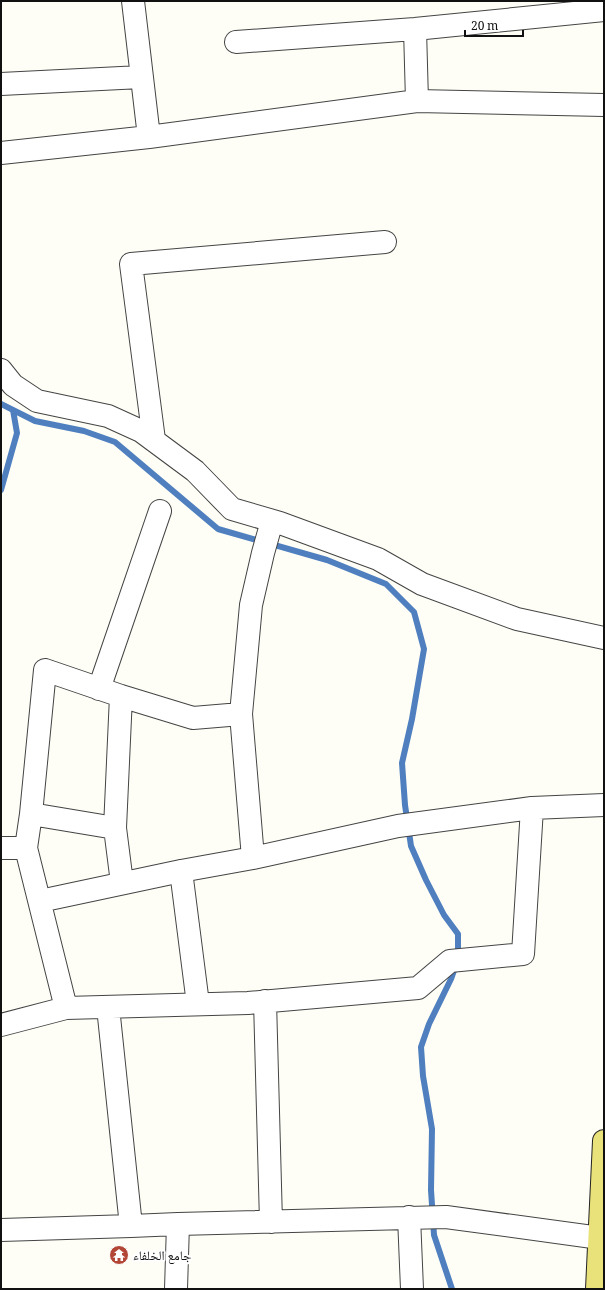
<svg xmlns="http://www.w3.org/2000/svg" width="605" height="1290" viewBox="0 0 605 1290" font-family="Georgia,'Noto Naskh Arabic',serif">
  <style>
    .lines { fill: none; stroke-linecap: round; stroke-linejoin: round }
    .stream { stroke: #4f7fbf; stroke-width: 6 }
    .minor-casing { stroke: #444; stroke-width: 24 }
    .major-casing { stroke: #222; stroke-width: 24 }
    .minor { stroke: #fff; stroke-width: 22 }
    .major { stroke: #e9e17a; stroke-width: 22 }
    .labels { text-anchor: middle; stroke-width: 4; stroke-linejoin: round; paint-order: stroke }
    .poi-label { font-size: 13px; fill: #111; stroke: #fff; text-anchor: start }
  </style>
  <rect width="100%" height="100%" fill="#fefef6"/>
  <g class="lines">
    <path class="stream" d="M1,404L35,421L84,431L115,442L218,529L327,560L386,584L414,612L424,649L412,719L402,763L405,805L411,846L426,880L444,915L458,934V956
      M1,490L17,433L13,410
      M452,1289L434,1235L431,1190L432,1129L423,1076L421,1047L429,1024L451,979L456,965"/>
    <defs>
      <path id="minor" d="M133,1L149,137
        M415,29L417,101
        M236,42L415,29L604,10
        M1,84L141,77
        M1,153L149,137L417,101L604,105
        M1,370L13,385L37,401L108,416L141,431L195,471L232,509L280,523L378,559L422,584L517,619L604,638
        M154,440L131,264L385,242
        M99,689L160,511
        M121,696L115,828L122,883
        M31,814L115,828
        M1,848H26
        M253,858L241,714L251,605L263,553L272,521
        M181,871L198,1004
        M40,901L181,871L253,858L398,826L532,808L604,805
        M265,1001L271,1222
        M108,1007L131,1226
        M66,1008L26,848L31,814L45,670L121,696L193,718L241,714
        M1,1025L66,1008L248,1003L418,988L450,961L523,954L532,808
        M409,1217L412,1289
        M1,1230L131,1226L178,1224L446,1217L600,1238
        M176,1289L178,1224"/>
      <path id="major" d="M597,1289L604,1141"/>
    </defs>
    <use href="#minor" class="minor-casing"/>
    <use href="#major" class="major-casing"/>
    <use href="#minor" class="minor"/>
    <use href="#major" class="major"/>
  </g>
  <defs>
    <symbol id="temple-disc" viewBox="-11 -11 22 22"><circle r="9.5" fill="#b24737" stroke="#fff"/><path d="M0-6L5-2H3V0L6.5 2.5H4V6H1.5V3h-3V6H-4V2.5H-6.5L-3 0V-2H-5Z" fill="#fff"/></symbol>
  </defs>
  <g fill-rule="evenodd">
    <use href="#temple-disc" x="108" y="1244" width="22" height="22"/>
  </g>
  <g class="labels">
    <g class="poi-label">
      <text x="133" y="1260">جامع الخلفاء</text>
    </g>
  </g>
  <rect width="605" height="1290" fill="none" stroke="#111111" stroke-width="4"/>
  <path d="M465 30v6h58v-6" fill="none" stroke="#111111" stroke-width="2"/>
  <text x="471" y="30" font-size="12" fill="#111111" stroke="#ffffff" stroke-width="3" paint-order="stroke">20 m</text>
</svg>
